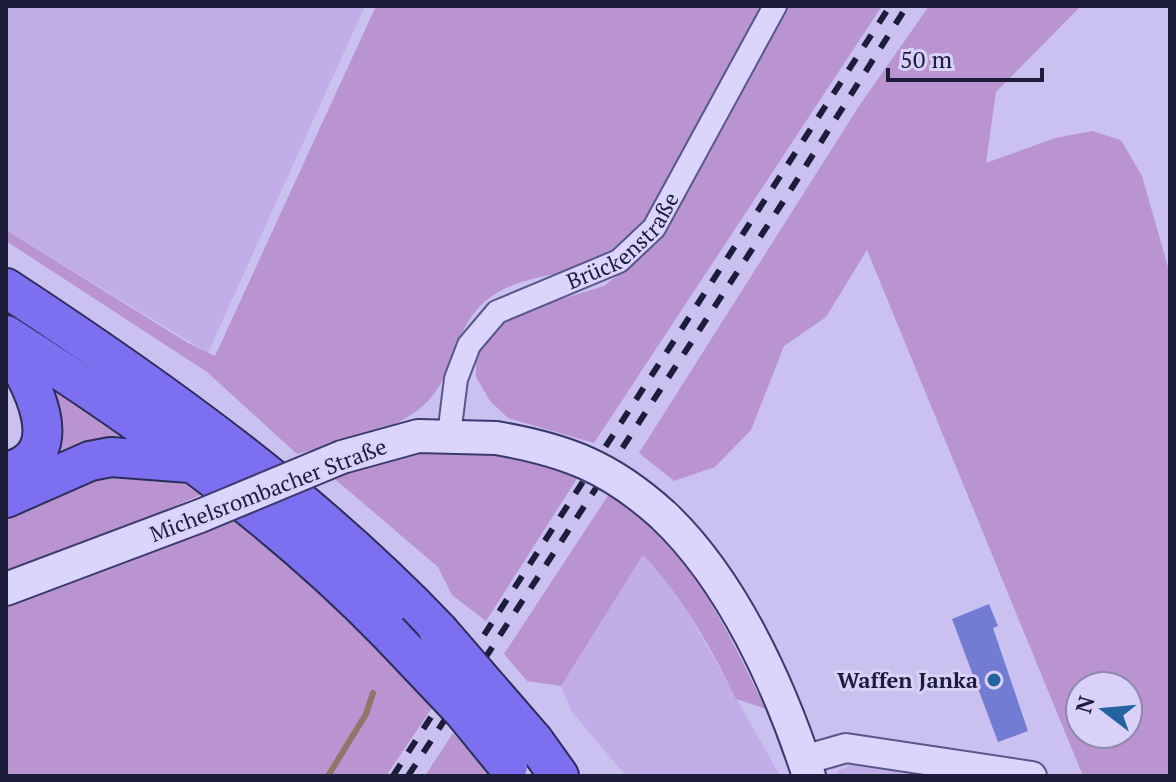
<svg xmlns="http://www.w3.org/2000/svg" width="1176" height="782" viewBox="0 0 1176 782" font-family="'PT Serif',serif">
  <style>
    .farmland { fill: #c1ade8 }
    .green { fill: #b994d0; fill-rule: evenodd }
    .lines { fill: none; stroke-linecap: round; stroke-linejoin: round }
    .stream { stroke: #92746a; stroke-width: 6 }
    .building { fill: #737cd3 }
    .minor-casing { stroke: #58578c; stroke-width: 26 }
    .tertiary-casing { stroke: #58578c; stroke-width: 32 }
    .secondary-casing { stroke: #3a3a6e; stroke-width: 36 }
    .trunk-casing { stroke: #2b2d5a; stroke-width: 42 }
    .minor { stroke: #dcd5fb; stroke-width: 22 }
    .tertiary { stroke: #dcd5fb; stroke-width: 28 }
    .secondary { stroke: #dcd5fb; stroke-width: 32 }
    .trunk { stroke: #7c70f0; stroke-width: 38 }
    .rail { stroke: #1c1d3b; stroke-width: 6; stroke-dasharray: 14 14; stroke-linecap: butt }
    .secondary-bridge-casing { stroke: #3a3a6e; stroke-width: 36; stroke-linecap: butt }
    .trunk-bridge-casing { stroke: #2b2d5a; stroke-width: 42; stroke-linecap: butt }
    .secondary-bridge { stroke: #dcd5fb; stroke-width: 32 }
    .trunk-bridge { stroke: #7c70f0; stroke-width: 38 }
    .poi-dot { fill: #2263a0; stroke: #d9d1f8; stroke-width: 3 }
    .labels { text-anchor: middle; stroke-width: 6; stroke-linejoin: round; paint-order: stroke }
    .street-label { font-size: 22px; fill: #1c1d3b; stroke: #d9d1f8 }
    .poi-label { font-size: 22px; font-weight: bold; fill: #1c1d3b; stroke: #d9d1f8; text-anchor: end }
  </style>
  <rect width="100%" height="100%" fill="#cac1f1"/>
  <path class="farmland" d="M6,6H365L208,353L6,230Z
    M643,555L675,589L780,776H626L572,712L561,686Z
    M855,763L938,776H836L837,771Z"/>
  <path class="green" d="M376,6H761C731,63 657,230 607,258C573,276 529,273 497,293C452,320 458,368 430,399C397,434 341,442 297,454L207,372L6,241V230L188,343L215,356Z
    M787,6H882L594,443L508,418L490,401L476,377V361L484,341L501,318L604,286L659,242Z
    M929,6H1081L996,92L986,163L1055,138L1092,131L1121,140L1142,176L1170,274V776H1083L867,250L826,317L784,346L751,430L715,467L674,481L639,453L859,106ZM1080,686H1128V734H1080Z
    M35,375L131,438L115,439L23,475Z
    M456,446L539,461L578,477L486,621L452,595L438,567L329,474L418,451Z
    M79,471L188,482L203,494L168,509L169,516L6,573V504Z
    M609,494C627,508 646,522 662,538C709,586 736,650 766,709L736,699C710,646 684,598 643,555L561,686L527,681L504,654Z
    M235,519L393,659L434,705L386,776H6V601Z
    M453,733L491,776H425Z"/>
  <g class="lines">
    <path class="stream" d="M328,776L366,714L373,693"/>
  </g>
  <path class="building" d="M989,604L998,626L993,628L1028,731L998,742L952,619Z"/>
  <g class="lines">
    <defs>
      <g id="minor">
        <path id="s1" d="M449,435L456,379L469,345L497,312L619,261L654,228L775,6"/>
      </g>
      <path id="tertiary" d="M804,760L846,748L1032,776"/>
      <path id="secondary" d="M342,457L418,436L496,438
        M663,515C732,580 780,686 809,776
        M6,589L200,516"/>
      <path id="trunk" d="M6,288C160,389 310,496 438,630
        M6,335C142,422 275,516 388,632
        M6,341C29,379 75,455 6,472
        M6,498L90,461L111,457L190,463
        M534,741L559,776"/>
    </defs>
    <use href="#minor" class="minor-casing"/>
    <use href="#tertiary" class="tertiary-casing"/>
    <use href="#secondary" class="secondary-casing"/>
    <use href="#trunk" class="trunk-casing"/>
    <use href="#minor" class="minor"/>
    <use href="#tertiary" class="tertiary"/>
    <use href="#secondary" class="secondary"/>
    <use href="#trunk" class="trunk"/>
    <path class="rail" d="M393,776L890,6
      M408,776L783,202L907,6"/>
    <defs>
      <path id="secondary-bridge" d="M496,438C566,450 610,467 663,515
        M200,516L342,457"/>
      <path id="trunk-bridge" d="M438,630L534,741
        M388,632L463,711L508,766"/>
    </defs>
    <use href="#secondary-bridge" class="secondary-bridge-casing"/>
    <use href="#trunk-bridge" class="trunk-bridge-casing"/>
    <use href="#secondary-bridge" class="secondary-bridge"/>
    <use href="#trunk-bridge" class="trunk-bridge"/>
  </g>
  <circle class="poi-dot" cx="994" cy="680" r="8"/>
  <g class="labels">
    <g class="street-label">
      <text dy="8" stroke="none"><textPath href="#s1" startOffset="284">Brückenstraße</textPath></text>
      <text transform="translate(268 490) rotate(-21)" y="8">Michelsrombacher Straße</text>
    </g>
    <g class="poi-label">
      <text x="978" y="688">Waffen Janka</text>
    </g>
  </g>
  <rect width="1176" height="782" fill="none" stroke="#1c1d3b" stroke-width="16"/>
  <g transform="translate(1104 710) rotate(286)"><circle r="38" fill="#d9d1f8" stroke="#8d89ac" stroke-width="2"/>
  <path d="M0-6L14 30L0 20L-14 30Z" fill="#2263a0"/>
  <text y="-12" font-size="22" font-weight="bold" text-anchor="middle" fill="#1c1d3b">N</text>
  </g>
  <path d="M888 68v12h154v-12" fill="none" stroke="#1c1d3b" stroke-width="4"/>
  <text x="900" y="68" font-size="24" fill="#1c1d3b" stroke="#d9d1f8" stroke-width="6" paint-order="stroke">50 m</text>
</svg>
